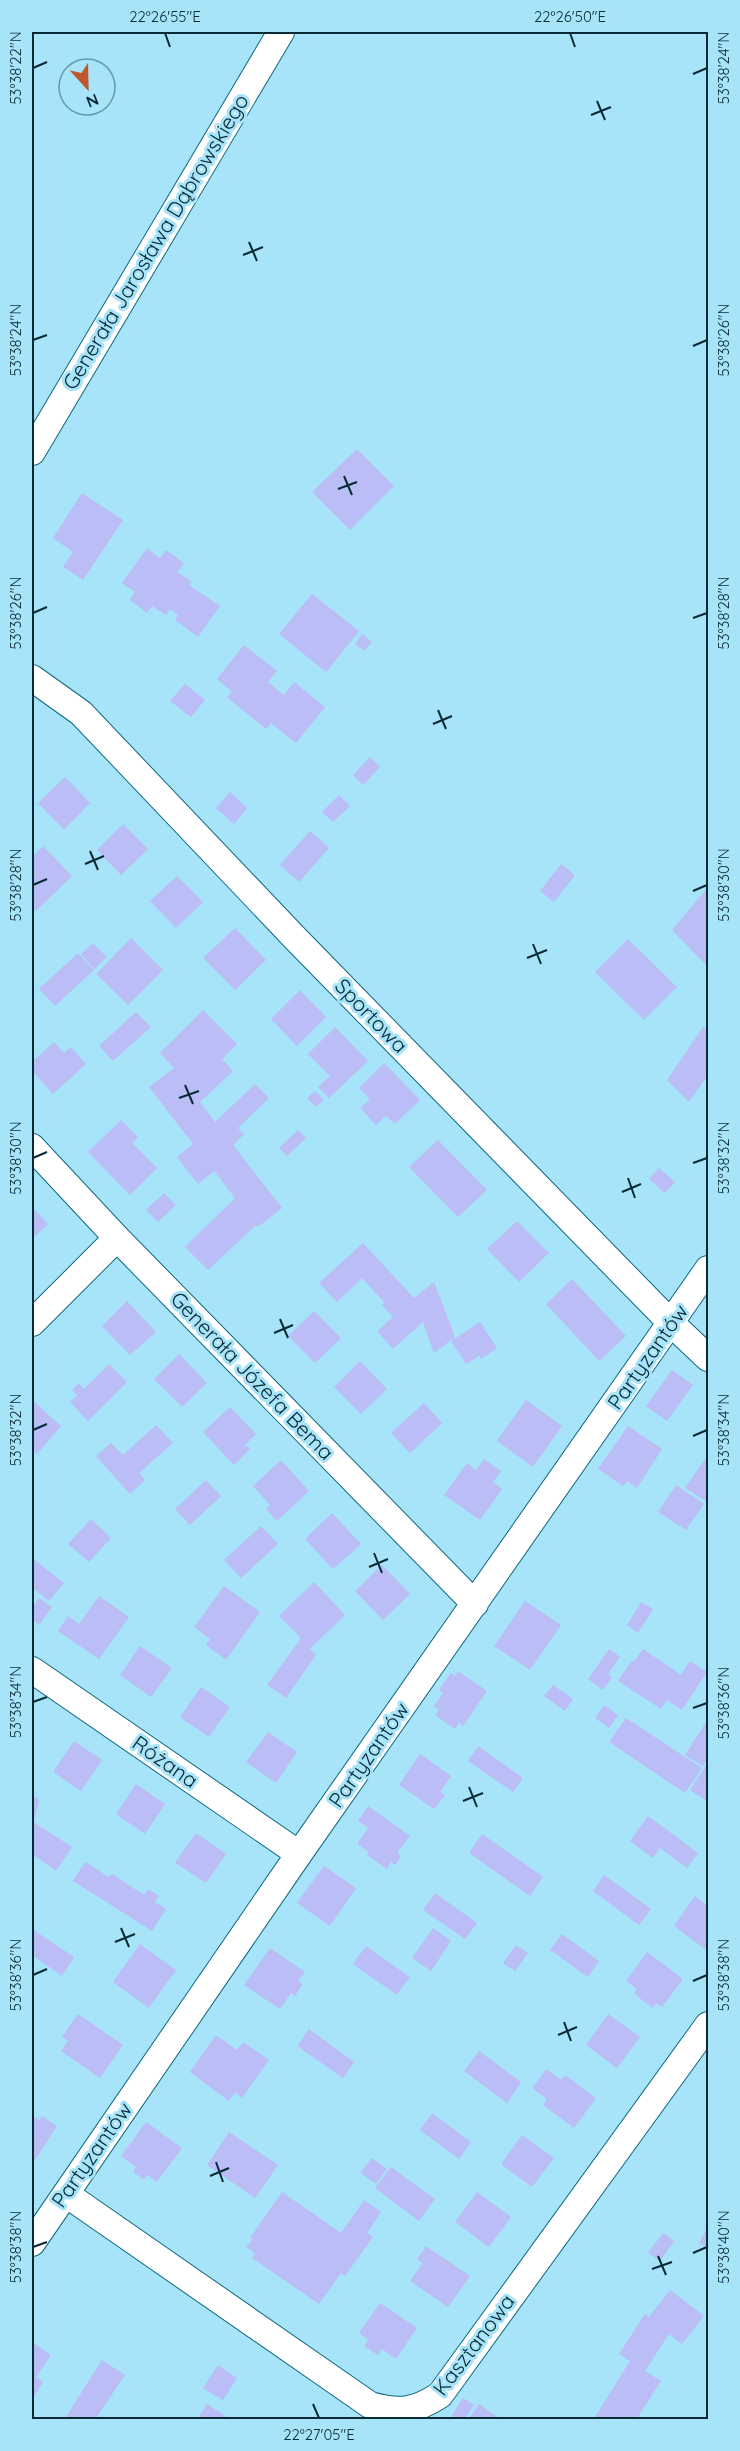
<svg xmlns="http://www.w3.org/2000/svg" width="740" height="2451" viewBox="0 0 740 2451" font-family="Quicksand,sans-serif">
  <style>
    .building { fill: #babdf6 }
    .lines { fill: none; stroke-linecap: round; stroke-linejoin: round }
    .minor-casing { stroke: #0e6980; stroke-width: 28 }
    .minor { stroke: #fff; stroke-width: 26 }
    .ticks { fill: none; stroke: #082a35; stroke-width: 2 }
    .labels { text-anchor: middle; stroke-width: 6; stroke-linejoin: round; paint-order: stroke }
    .street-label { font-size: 21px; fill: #082a35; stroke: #a7e3f9 }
    .neatline { fill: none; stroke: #082a35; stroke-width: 2 }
    .ticks-label { font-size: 15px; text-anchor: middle; fill: #082a35 }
  </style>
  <rect width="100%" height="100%" fill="#a7e3f9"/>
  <path class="building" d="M357,449L394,486L350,530L312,492Z
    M82,493L123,520L83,580L63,567L73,552L53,538Z
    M147,548L160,558L166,550L184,563L177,572L191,581L189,585L220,606L198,637L175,620L178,615L170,609L166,615L152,606L147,613L130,600L135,592L122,583Z
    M312,594L359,631L326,672L279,634Z
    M362,634L372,642L364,651L355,644Z
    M244,645L277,671L268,682L284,695L294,682L325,707L296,743L271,723L266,729L227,697L232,692L217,679Z
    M185,684L205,700L191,717L170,701Z
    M370,757L380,767L363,785L353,775Z
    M65,777L90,803L64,830L38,803Z
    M230,792L247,808L234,824L216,808Z
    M339,795L350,806L333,822L322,812Z
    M123,824L148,849L121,875L97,850Z
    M310,831L329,848L299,882L280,865Z
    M43,846L72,876L36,911L32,906V857Z
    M561,864L575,875L554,902L540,891Z
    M177,876L203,902L176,928L150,901Z
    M708,887V967L672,930Z
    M235,928L266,960L235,990L203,958Z
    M131,938L163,970L128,1005L96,974Z
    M628,939L677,987L644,1020L595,972Z
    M93,943L107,957L94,969L81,954Z
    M78,953L94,970L55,1006L39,989Z
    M300,990L326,1017L297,1046L271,1019Z
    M203,1010L237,1044L222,1059L233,1071L200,1102L215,1122L255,1084L269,1098L238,1128L244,1134L233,1145L282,1208L258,1227L256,1225L208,1270L185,1247L235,1198L214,1171L198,1184L177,1157L193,1144L149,1087L174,1068L160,1053Z
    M136,1012L151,1027L113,1061L99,1046Z
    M335,1027L368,1061L329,1098L318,1087L330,1076L308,1054Z
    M703,1027L708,1032V1075L689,1102L667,1080Z
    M54,1042L64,1053L71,1047L86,1064L53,1094L32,1071V1062Z
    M384,1063L420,1100L395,1124L386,1116L376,1125L360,1108L370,1099L359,1088Z
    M315,1091L324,1100L316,1107L307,1098Z
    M121,1120L138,1137L132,1143L157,1168L130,1195L88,1152Z
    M298,1130L306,1138L287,1156L279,1148Z
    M438,1140L487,1190L458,1217L409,1167Z
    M659,1168L675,1182L665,1193L649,1179Z
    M164,1193L176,1205L158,1222L146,1210Z
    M32,1207L48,1224L32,1239Z
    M517,1221L549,1253L519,1282L487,1249Z
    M363,1243L414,1298L434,1282L455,1337L434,1353L423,1322L393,1349L377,1331L393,1317L382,1305L384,1302L362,1278L337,1302L319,1283Z
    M572,1279L626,1336L599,1361L546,1304Z
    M127,1301L156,1332L130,1355L102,1326Z
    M314,1311L341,1338L315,1363L288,1336Z
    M480,1322L497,1348L481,1359L479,1356L466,1364L451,1341Z
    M179,1354L207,1383L182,1407L154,1379Z
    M360,1361L387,1389L361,1414L334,1387Z
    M109,1364L127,1382L88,1421L70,1402L77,1395L72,1390L79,1383L84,1389Z
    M672,1370L693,1385L667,1421L646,1406Z
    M526,1400L562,1426L533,1467L497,1441Z
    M33,1401L61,1426L37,1454L32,1449Z
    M424,1403L442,1423L410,1453L391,1433Z
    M230,1407L256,1434L245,1445L250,1449L234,1465L203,1432Z
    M156,1425L173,1443L139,1473L145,1480L130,1494L96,1456L111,1443L123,1455Z
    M628,1426L662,1449L637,1488L627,1481L623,1486L598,1469Z
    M484,1459L501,1471L493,1482L502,1489L480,1520L444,1495L467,1463L476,1470Z
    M705,1459L708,1462V1497L706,1501L685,1488Z
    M281,1460L309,1491L277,1521L266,1509L270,1505L253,1486Z
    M206,1480L221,1496L190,1525L175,1509Z
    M676,1485L704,1504L686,1530L658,1512Z
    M332,1513L361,1544L333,1569L305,1539Z
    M91,1519L111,1538L89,1562L68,1544Z
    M261,1526L278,1544L241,1578L224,1560Z
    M32,1558L64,1583L49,1601L32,1587Z
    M382,1565L410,1594L383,1620L355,1591Z
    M314,1582L345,1615L310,1649L316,1655L286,1698L267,1685L301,1638L279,1616Z
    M224,1586L260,1612L226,1660L206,1645L210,1639L194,1627Z
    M99,1596L129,1617L99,1659L58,1631L68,1616L79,1624Z
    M39,1598L52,1607L39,1625L32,1619V1608Z
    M525,1601L561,1625L530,1670L494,1646Z
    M641,1602L653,1609L638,1633L627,1625Z
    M140,1646L172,1668L151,1697L120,1675Z
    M609,1649L620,1657L608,1674L612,1677L603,1690L588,1679Z
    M643,1649L681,1675L690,1661L707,1672L682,1710L667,1700L661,1709L618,1681L632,1660L634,1662Z
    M458,1671L487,1691L463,1726L459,1723L455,1729L435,1715L439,1710L434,1706L443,1693L439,1690L451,1673L455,1676Z
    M553,1685L573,1699L565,1711L544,1696Z
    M201,1687L230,1707L209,1737L180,1717Z
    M604,1705L618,1715L609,1728L595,1718Z
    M626,1718L702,1768L685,1793L609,1742Z
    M708,1719V1758L703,1766L685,1755Z
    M268,1732L297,1752L276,1783L246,1762Z
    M74,1741L102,1760L81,1791L53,1772Z
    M478,1746L523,1778L513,1792L468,1761Z
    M420,1754L451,1776L440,1792L445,1795L434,1809L399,1785Z
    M708,1762V1802L690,1790Z
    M136,1784L165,1804L145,1834L116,1814Z
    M32,1795L39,1800L34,1821L32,1819Z
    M368,1806L410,1836L397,1853L401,1856L395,1865L391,1862L387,1869L367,1855L369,1852L357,1844L368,1828L358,1821Z
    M648,1816L698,1853L687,1868L660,1848L653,1858L630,1841Z
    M32,1821L72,1847L56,1871L32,1854Z
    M196,1833L226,1854L206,1883L175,1863Z
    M482,1834L543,1877L530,1896L469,1853Z
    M85,1862L109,1877L112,1874L144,1895L148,1889L159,1896L155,1902L166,1909L152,1931L73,1881Z
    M324,1866L356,1888L330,1926L297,1903Z
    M604,1875L651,1909L639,1925L593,1891Z
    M435,1893L477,1923L465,1939L423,1910Z
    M695,1896L708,1906V1945L705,1949L674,1926Z
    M433,1928L451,1941L431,1971L412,1958Z
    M32,1929L74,1957L62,1976L32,1955Z
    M562,1934L599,1961L588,1977L550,1950Z
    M140,1944L176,1970L149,2008L113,1982Z
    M516,1945L528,1953L515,1971L503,1963Z
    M366,1946L410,1977L397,1995L353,1964Z
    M270,1948L305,1972L298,1981L303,1984L295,1996L291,1993L280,2009L244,1985Z
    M647,1952L683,1979L662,2007L656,2003L653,2008L634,1994L637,1989L626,1981Z
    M78,2014L123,2045L100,2078L61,2051L68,2041L62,2037Z
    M608,2014L640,2037L617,2068L586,2045Z
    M309,2029L354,2062L343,2078L297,2046Z
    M216,2035L237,2050L243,2042L269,2060L242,2098L235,2092L229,2101L190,2072Z
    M479,2051L521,2082L507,2103L464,2071Z
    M546,2069L561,2080L565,2075L596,2098L574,2128L543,2105L547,2099L532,2088Z
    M432,2113L471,2142L459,2159L420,2130Z
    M32,2115L39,2120L42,2116L57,2126L35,2160L32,2159Z
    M146,2122L182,2148L157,2182L147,2175L144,2180L133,2172L136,2167L121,2156Z
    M229,2132L278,2165L255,2198L207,2165Z
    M522,2135L554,2158L532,2187L501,2164Z
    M372,2158L387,2169L376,2184L360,2173Z
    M391,2167L435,2199L419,2221L375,2188Z
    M282,2192L341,2233L364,2200L381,2212L367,2233L373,2237L345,2276L341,2273L319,2304L252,2258L255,2253L246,2247L252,2240L250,2238Z
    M477,2192L511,2217L489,2247L455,2222Z
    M708,2226V2248L699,2243Z
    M663,2233L674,2241L660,2261L648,2253Z
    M426,2246L470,2276L448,2307L410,2281L423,2263L417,2259Z
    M670,2290L704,2316L682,2344L669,2334L645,2371L661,2381L636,2420H593L630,2361L619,2354L645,2314L649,2317Z
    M380,2303L417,2328L396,2359L382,2349L378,2355L364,2346L368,2340L359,2333Z
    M32,2342L51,2355L36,2377L43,2382L32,2400Z
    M102,2360L125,2375L95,2420H64Z
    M218,2365L237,2378L223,2400L203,2388Z
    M463,2398L474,2405L464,2420H459L452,2415Z
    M207,2404L231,2420H197Z
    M479,2404L502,2420H468Z"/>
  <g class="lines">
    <defs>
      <path id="minor" d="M32,452L281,32
        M32,678L81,713L294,937L672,1324L708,1358
        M32,1147L117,1238L475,1604
        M32,1323L117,1238
        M32,1670L299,1854
        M66,2194L370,2405C399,2413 414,2412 440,2395L708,2025
        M32,2243L299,1854L708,1269"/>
    </defs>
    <use href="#minor" class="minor-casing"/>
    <use href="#minor" class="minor"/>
  </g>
  <path class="ticks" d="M165,33L170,47M570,33L575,47M33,68L47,62M693,74L707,68M597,101L605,120M591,115L611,107M249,242L257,261M243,255L263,247M33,340L47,335M693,346L707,340M344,476L352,495M338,489L357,482M33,613L47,607M693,618L707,613M438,710L446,729M433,724L452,716M90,851L98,870M85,864L104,856M33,885L47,879M693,891L707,885M533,944L541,964M527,958L547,950M185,1085L193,1104M179,1098L199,1091M33,1158L47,1152M693,1163L707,1158M628,1178L635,1198M622,1192L641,1184M280,1319L288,1338M274,1333L293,1325M33,1430L47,1424M693,1436L707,1430M374,1553L382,1573M369,1567L388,1559M33,1702L47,1697M693,1708L707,1703M469,1787L477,1807M463,1801L483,1793M121,1928L129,1947M115,1942L135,1934M33,1975L47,1969M693,1981L707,1975M564,2022L571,2041M558,2035L577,2027M216,2162L223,2182M210,2176L229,2168M33,2247L47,2242M693,2253L707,2247M658,2256L666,2275M652,2269L672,2262M313,2404L319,2418"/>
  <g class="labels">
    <g class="street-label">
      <text transform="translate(156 242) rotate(-59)" y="7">Generała Jarosława Dąbrowskiego</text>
      <text transform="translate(371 1016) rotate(46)" y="7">Sportowa</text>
      <text transform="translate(648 1357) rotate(-55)" y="7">Partyzantów</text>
      <text transform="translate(252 1376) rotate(46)" y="7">Generała Józefa Bema</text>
      <text transform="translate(369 1755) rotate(-55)" y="7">Partyzantów</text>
      <text transform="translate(165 1762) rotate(35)" y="7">Różana</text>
      <text transform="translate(92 2155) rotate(-55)" y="7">Partyzantów</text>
      <text transform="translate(474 2345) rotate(-53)" y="7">Kasztanowa</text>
    </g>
  </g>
  <rect width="740" height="2451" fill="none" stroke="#a7e3f9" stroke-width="66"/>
  <g transform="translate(87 87) rotate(158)"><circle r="28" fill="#a7e3f9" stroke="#6799ab" stroke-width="1.5"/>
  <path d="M0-4.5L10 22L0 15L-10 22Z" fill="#be572c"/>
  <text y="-9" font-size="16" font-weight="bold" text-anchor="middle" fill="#082a35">N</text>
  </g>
  <rect x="33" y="33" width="674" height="2385" class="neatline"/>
  <g class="ticks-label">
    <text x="165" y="22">22°26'55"E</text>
    <text x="570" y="22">22°26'50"E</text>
    <text transform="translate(16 68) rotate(-90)" y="5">53°38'22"N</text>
    <text transform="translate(724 68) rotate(-90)" y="5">53°38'24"N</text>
    <text transform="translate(16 340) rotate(-90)" y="5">53°38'24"N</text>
    <text transform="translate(724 340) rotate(-90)" y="5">53°38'26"N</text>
    <text transform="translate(16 613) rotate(-90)" y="5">53°38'26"N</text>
    <text transform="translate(724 613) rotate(-90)" y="5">53°38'28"N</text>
    <text transform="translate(16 885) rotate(-90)" y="5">53°38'28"N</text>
    <text transform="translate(724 885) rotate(-90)" y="5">53°38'30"N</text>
    <text transform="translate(16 1158) rotate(-90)" y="5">53°38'30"N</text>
    <text transform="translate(724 1158) rotate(-90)" y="5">53°38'32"N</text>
    <text transform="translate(16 1430) rotate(-90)" y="5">53°38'32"N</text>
    <text transform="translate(724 1430) rotate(-90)" y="5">53°38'34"N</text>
    <text transform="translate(16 1702) rotate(-90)" y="5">53°38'34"N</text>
    <text transform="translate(724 1703) rotate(-90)" y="5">53°38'36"N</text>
    <text transform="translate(16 1975) rotate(-90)" y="5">53°38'36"N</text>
    <text transform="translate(724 1975) rotate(-90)" y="5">53°38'38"N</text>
    <text transform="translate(16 2247) rotate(-90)" y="5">53°38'38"N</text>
    <text transform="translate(724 2247) rotate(-90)" y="5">53°38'40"N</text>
    <text x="319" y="2440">22°27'05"E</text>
  </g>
</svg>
